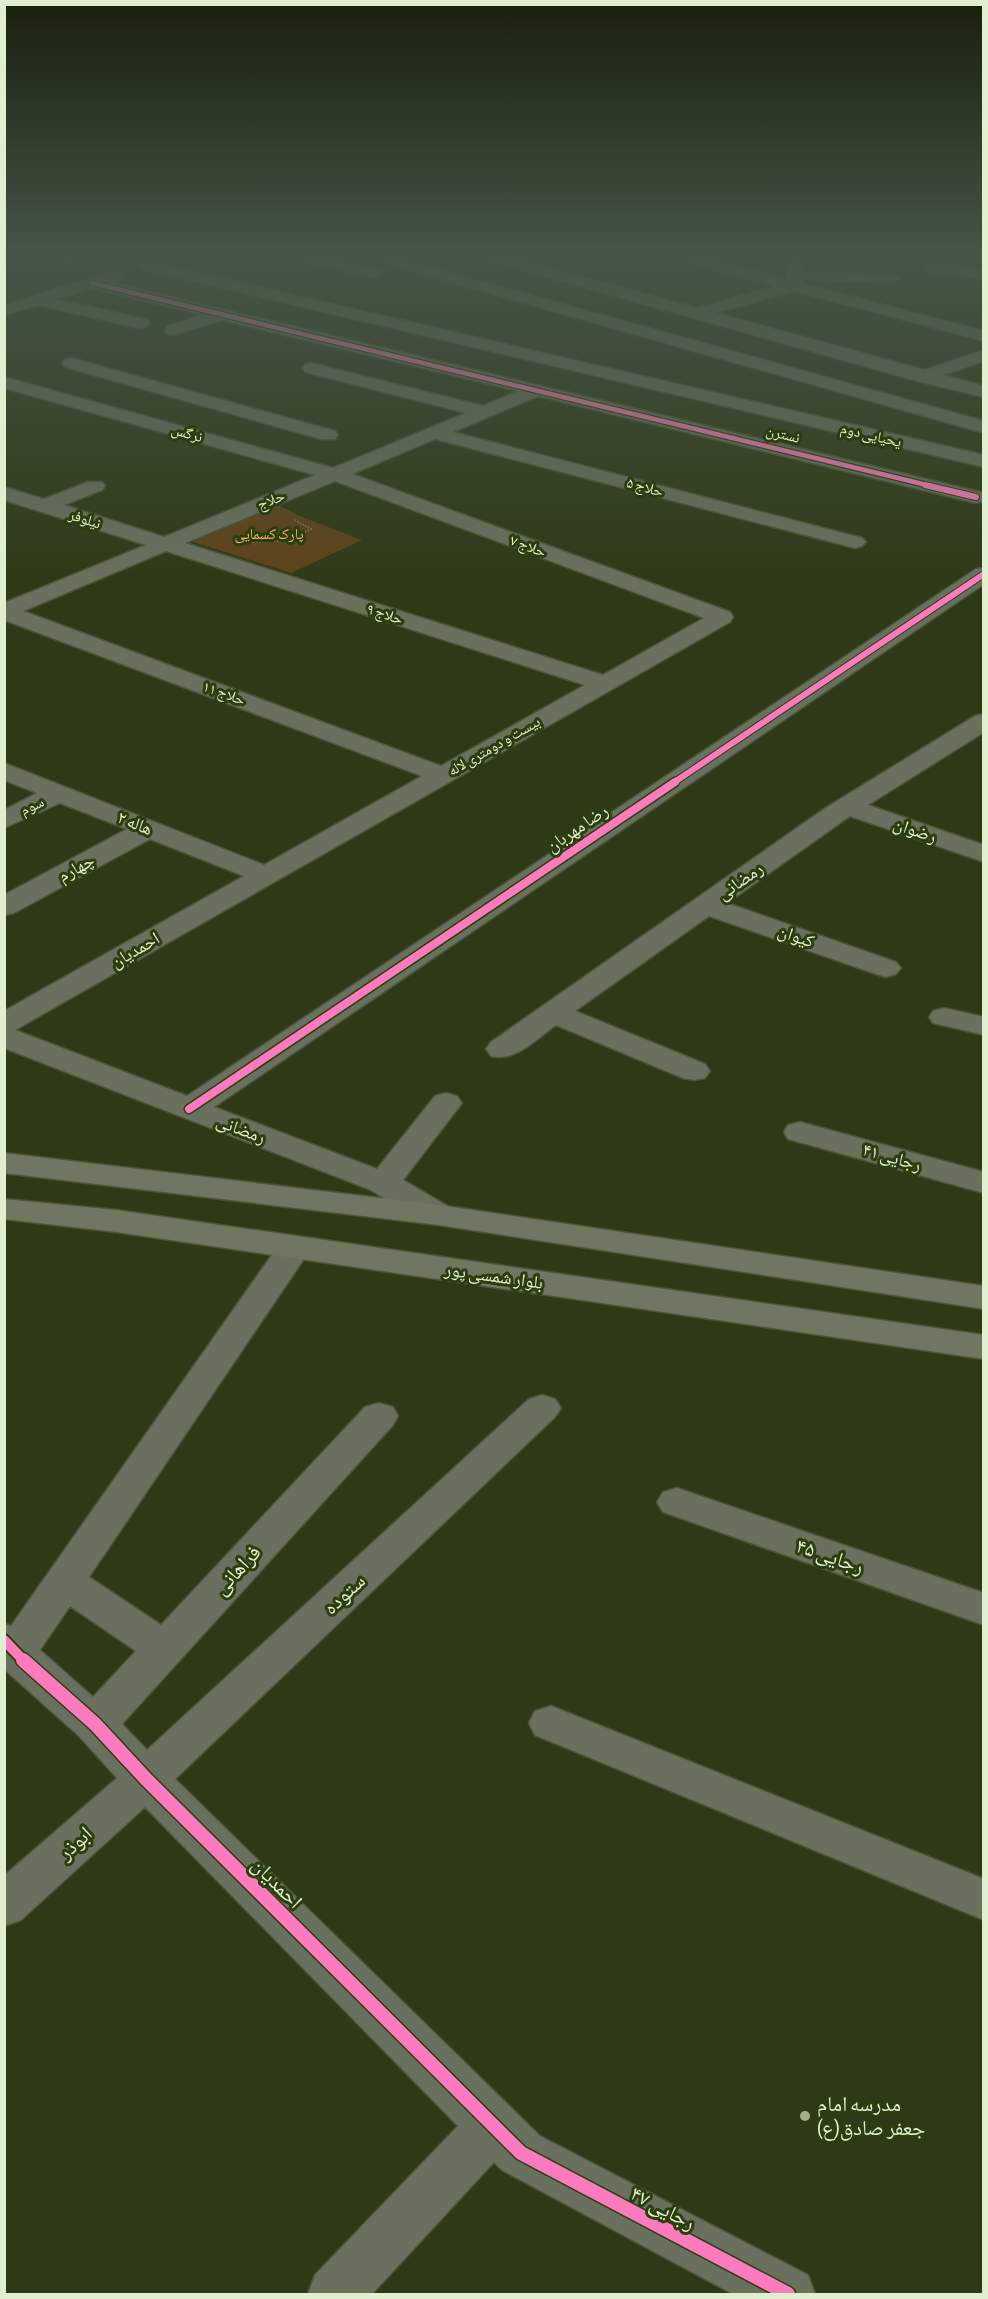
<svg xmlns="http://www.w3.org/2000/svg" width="988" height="2299" viewBox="0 0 988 2299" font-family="'Asap Condensed','Noto Naskh Arabic',sans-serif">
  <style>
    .green { fill: #5f431a }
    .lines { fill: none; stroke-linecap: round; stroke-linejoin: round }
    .minor-casing { stroke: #4a5437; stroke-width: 3 }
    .major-casing { stroke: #4a5437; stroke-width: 3 }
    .path { stroke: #6f7665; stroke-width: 2; stroke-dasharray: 1.5 1.5; stroke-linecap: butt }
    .minor { fill: #69705e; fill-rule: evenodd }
    .major { fill: #6f7762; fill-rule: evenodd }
    .cycleway-far4-casing { stroke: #2c3d0e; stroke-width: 7 }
    .cycleway-far3-casing { stroke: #2c3d0e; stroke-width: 8 }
    .cycleway-far2-casing { stroke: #2c3d0e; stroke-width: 11 }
    .cycleway-far1-casing { stroke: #2c3d0e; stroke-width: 14 }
    .cycleway-casing { stroke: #2c3d0e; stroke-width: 17 }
    .cycleway-far4 { stroke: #fd7abc; stroke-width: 4.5 }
    .cycleway-far3 { stroke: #fd7abc; stroke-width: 6 }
    .cycleway-far2 { stroke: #fd7abc; stroke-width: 8 }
    .cycleway-far1 { stroke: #fd7abc; stroke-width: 10 }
    .cycleway { stroke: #fd7abc; stroke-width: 14 }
    .poi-dot { fill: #a2b08f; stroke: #2c3d0e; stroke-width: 2 }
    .labels { text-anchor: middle; stroke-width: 6; stroke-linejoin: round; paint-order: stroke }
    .far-street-label { font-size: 15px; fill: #e0efcf; stroke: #2c3d0e }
    .far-park-label { font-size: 15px; fill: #fab365; stroke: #2c3d0e }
    .street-label { font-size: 18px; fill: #e0efcf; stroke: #2c3d0e }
    .near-street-label { font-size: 21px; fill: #e0efcf; stroke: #2c3d0e }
    .near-poi-label { font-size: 21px; fill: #e0efcf; stroke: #2c3d0e; text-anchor: start }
  </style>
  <rect width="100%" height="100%" fill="#2e3a17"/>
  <path class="green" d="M270,501L302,517L362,540L291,573L181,538Z"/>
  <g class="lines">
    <defs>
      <path id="minor" d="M48,255H74L76,258L68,263L51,258Z
        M286,255H316L382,270L384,273L376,278L289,258Z
        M383,255H399L412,262L984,421V433L400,268L388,263Z
        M477,255H503L697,308L776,286L672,258L669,255H696L786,279L788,255H804L802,271L898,275L900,278L892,283L802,279L801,283L984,331V341L794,291L716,313L925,370L984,350V361L944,375L984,386V397L917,381L480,258Z
        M147,261L984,455V467L141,269L139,266L141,263Z
        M932,263L984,269V279L926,271L924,268L926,265Z
        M114,271L122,276L120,279L110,282L984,493L983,501L976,503L538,396L453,432L862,538L866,542L862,546L855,548L435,439L352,474L730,612L733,617L730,622L15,1030L187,1096L976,569L984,568V584L214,1107L377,1169L435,1096L446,1093L457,1096L462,1103L403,1180L451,1208L456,1215L451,1222C423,1229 395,1204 371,1190L4,1048V1011L244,876L150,839L14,913L4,915V895L127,829L60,803L4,828V810L37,793L4,780V763L264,865L422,776L4,620V603L146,545L4,500V487L44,499L88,482H102L105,486L102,490L64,505L164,537L315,475L4,388V377L333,468L466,413L305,372L302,368L305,364L311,363L483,406L518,391L222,320L173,335L167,334L165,330L167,326L203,315L92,288L57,299L148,320L150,324L142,329L39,305L4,315V305ZM335,481L704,618L603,675L185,543ZM166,551L585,685L441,766L23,611Z
        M71,358L335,431L338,435L335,439H321L65,367L62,363L65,359Z
        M984,714V732L868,805L984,845V862L850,816L727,903L896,962L901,968L896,974L886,977L876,974L709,916L575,1011L705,1064L710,1071L705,1078L694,1080L683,1078L556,1025C536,1039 516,1062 491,1056L486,1049L491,1042L824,809L975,716Z
        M944,1008L984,1017V1035L933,1023L929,1017L933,1011Z
        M800,1122L984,1172V1193L788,1139L784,1132L788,1125Z
        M295,1236L307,1239L312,1247L89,1577L161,1625L365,1407L379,1403L393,1407L398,1416L393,1425L122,1724L147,1750L529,1399L542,1395L555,1399L561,1408L555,1417L175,1779L540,2136L808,2275L815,2294H733L502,2170L494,2162L372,2294H308L315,2275L458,2126L145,1807L21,1920L4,1926V1876L117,1778L79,1736L4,1669V1624L11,1626L283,1239ZM70,1606L136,1651L93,1697L40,1650Z
        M677,1488L984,1593V1625L663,1512L657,1502L663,1492Z
        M551,1706L984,1879V1920L535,1735L529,1723L535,1711Z"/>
      <path id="major" d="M4,1153L439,1205L984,1286V1309L439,1225L4,1173Z
        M4,1199L116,1210L984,1335V1359L116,1232L4,1219Z"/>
    </defs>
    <use href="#minor" class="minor-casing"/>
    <use href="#major" class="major-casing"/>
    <path class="path" d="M250,542L290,540L311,529L293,519"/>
    <use href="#minor" class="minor"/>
    <use href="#major" class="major"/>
    <defs>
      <path id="cycleway-far4" d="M92,283L931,486"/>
      <path id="cycleway-far3" d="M925,485L976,497
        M673,783L984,574"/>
      <path id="cycleway-far2" d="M189,1109L675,782"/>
      <path id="cycleway-far1" d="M4,1640L24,1661"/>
      <path id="cycleway" d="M23,1660L95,1724L146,1779L521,2153L788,2294"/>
    </defs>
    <use href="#cycleway-far4" class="cycleway-far4-casing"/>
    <use href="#cycleway-far3" class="cycleway-far3-casing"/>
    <use href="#cycleway-far2" class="cycleway-far2-casing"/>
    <use href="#cycleway-far1" class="cycleway-far1-casing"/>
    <use href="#cycleway" class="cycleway-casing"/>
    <use href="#cycleway-far4" class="cycleway-far4"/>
    <use href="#cycleway-far3" class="cycleway-far3"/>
    <use href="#cycleway-far2" class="cycleway-far2"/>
    <use href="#cycleway-far1" class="cycleway-far1"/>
    <use href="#cycleway" class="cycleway"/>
  </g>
  <linearGradient id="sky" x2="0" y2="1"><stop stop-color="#19200d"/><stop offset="0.44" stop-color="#465547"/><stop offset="1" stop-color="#465547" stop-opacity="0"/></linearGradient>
  <rect width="988" height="577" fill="url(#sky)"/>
  <circle class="poi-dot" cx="805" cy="2116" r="6"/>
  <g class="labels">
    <g class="far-street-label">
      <text transform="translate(187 433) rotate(16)" y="5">نرگس</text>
      <text transform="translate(783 434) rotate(14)" y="5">نسترن</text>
      <text transform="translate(871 435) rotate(13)" y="5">یحیایی دوم</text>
      <text transform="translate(645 487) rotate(15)" y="5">حلاج ۵</text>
      <text transform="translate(271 500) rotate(-22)" y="5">حلاج</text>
      <text transform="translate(85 519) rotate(18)" y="5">نیلوفر</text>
      <text transform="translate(528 546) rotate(20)" y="5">حلاج ۷</text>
      <text transform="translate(385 614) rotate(18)" y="5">حلاج ۹</text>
      <text transform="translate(224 693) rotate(20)" y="5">حلاج ۱۱</text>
      <text transform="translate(494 746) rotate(-30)" y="5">بیست و دومتری لاله</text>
      <text transform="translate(32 806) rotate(-26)" y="5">سوم</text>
    </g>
    <g class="far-park-label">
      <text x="269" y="539">پارک کسمایی</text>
    </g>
    <g class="street-label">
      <text transform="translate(135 823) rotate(22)" y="6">هاله ۲</text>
      <text transform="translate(577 828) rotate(-34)" y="6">رضا مهربان</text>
      <text transform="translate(915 830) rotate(19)" y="6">رضوان</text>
      <text transform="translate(76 868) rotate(-29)" y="6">چهارم</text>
      <text transform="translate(740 881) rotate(-35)" y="6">رمضانی</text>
      <text transform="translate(796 936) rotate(19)" y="6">کیوان</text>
      <text transform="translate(135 950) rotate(-30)" y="6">احمدیان</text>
      <text transform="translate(241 1129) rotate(21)" y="6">رمضانی</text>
      <text transform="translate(892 1157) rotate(16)" y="6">رجایی ۴۱</text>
      <text transform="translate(494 1276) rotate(8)" y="6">بلوار شمسی پور</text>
    </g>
    <g class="near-street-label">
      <text transform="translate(830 1556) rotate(19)" y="7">رجایی ۴۵</text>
      <text transform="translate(237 1570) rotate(-47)" y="7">فراهانی</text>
      <text transform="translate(344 1594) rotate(-43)" y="7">ستوده</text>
      <text transform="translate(75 1843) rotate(-42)" y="7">ابوذر</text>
      <text transform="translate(277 1883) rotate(45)" y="7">احمدیان</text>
      <text transform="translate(663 2208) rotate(28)" y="7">رجایی ۴۷</text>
    </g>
    <g class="near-poi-label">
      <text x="817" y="2111">مدرسه امام<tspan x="817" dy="24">جعفر صادق(ع)</tspan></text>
    </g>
  </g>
  <rect width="988" height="2299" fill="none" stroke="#e0efcf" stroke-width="12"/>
</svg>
